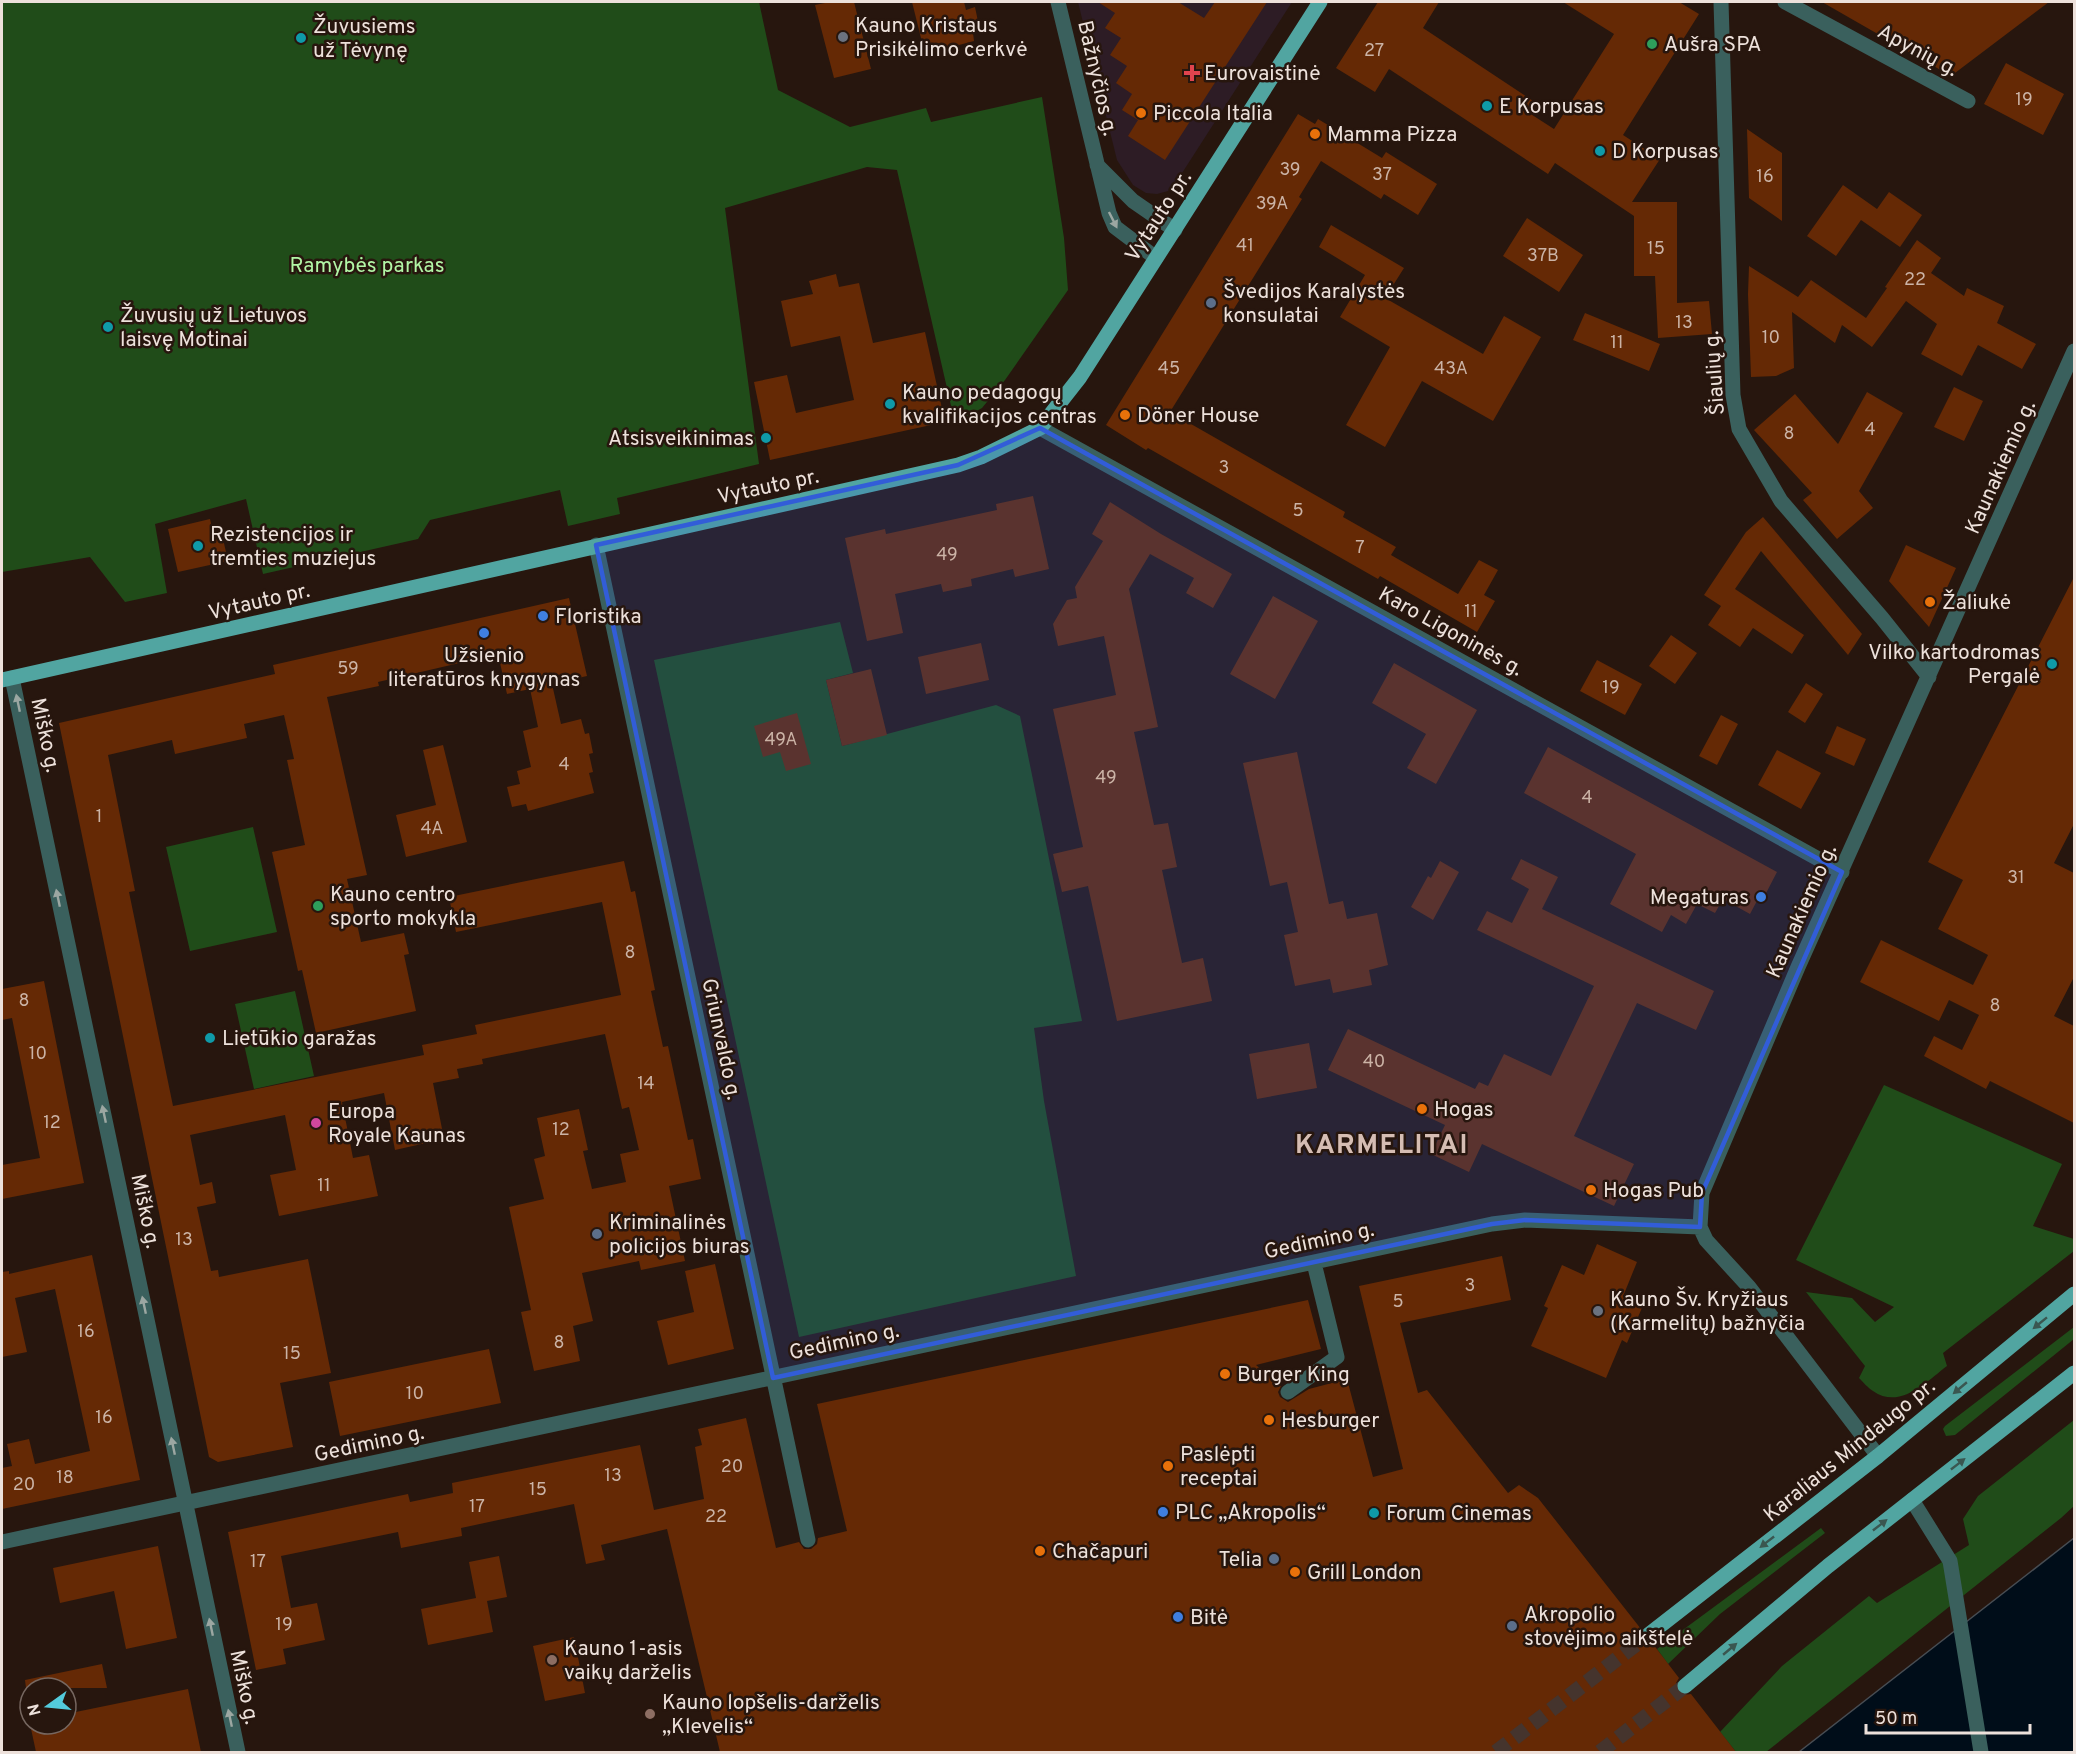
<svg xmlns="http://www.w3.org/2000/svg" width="2076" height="1754" viewBox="0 0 2076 1754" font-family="Overpass,sans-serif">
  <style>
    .commercial { fill: #2d1c25 }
    .green { fill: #204c19 }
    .water { fill: #000d19; stroke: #474d53; stroke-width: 1.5 }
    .building { fill: #652905 }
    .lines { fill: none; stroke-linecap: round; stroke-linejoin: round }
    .major-tunnel { stroke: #45342d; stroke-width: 15; stroke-dasharray: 15 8; stroke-linecap: butt }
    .minor { stroke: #3a605d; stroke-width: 15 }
    .major { stroke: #51a5a1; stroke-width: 15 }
    .oneway { fill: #9ca7a2 }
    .oneway2 { fill: #3a5650 }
    .marked { fill: #325dd8; fill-opacity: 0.2; stroke: #325dd8; stroke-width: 4.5; stroke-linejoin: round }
    .worship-dot { fill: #6b7280; stroke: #27160e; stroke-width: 2 }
    .culture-dot { fill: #0f9aa8; stroke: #27160e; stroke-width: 2 }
    .leisure-dot { fill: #2e9e5b; stroke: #27160e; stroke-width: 2 }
    .health-dot { fill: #e0444e; stroke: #27160e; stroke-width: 2 }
    .food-dot { fill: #e8710a; stroke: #27160e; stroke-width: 2 }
    .service-dot { fill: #5c6f8a; stroke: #27160e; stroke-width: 2 }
    .shop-dot { fill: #3f7fe0; stroke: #27160e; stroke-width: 2 }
    .hotel-dot { fill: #d1479c; stroke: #27160e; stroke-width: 2 }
    .education-dot { fill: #8d6e63; stroke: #27160e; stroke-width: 2 }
    .labels { text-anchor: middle; stroke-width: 5; stroke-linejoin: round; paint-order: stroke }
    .number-label { font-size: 18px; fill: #cbb3a6 }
    .poi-label { font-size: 21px; fill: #ede1db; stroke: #27160e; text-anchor: start }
    .street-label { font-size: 21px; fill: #ede1db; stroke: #27160e }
    .park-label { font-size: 21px; fill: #b2f6a6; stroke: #27160e }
    .district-label { font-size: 27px; font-weight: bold; letter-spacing: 1.5px; fill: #d5bdb3; stroke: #27160e }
  </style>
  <rect width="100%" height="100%" fill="#27160e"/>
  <path class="commercial" d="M1078,2H1292L1175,184L1168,191L1157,194L1146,193L1133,185L1117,160Z"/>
  <path class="green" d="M2,2H759L778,90L850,127L926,108L931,122L1042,97L1064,238L1068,290L1005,380L982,408L955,423L897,170L867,167L725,208L759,464L617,498L620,514L568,526L560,490L430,520L418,539L263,574L246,499L155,524L167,593L125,602L90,557L2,572Z
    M840,622L853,673L826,680L842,746L996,705L1020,716L1082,1021L1034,1028L1044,1101L1076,1276L799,1337L654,660Z
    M253,827L277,932L190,951L166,847Z
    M295,991L314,1076L254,1089L235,1004Z
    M1884,1085L2062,1164L2033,1226L2074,1239V1251L1943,1353L1947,1366C1926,1382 1900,1410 1873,1391C1868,1388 1863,1382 1859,1378L1865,1366L1806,1292L1852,1298L1875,1322L1894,1307L1796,1260Z
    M2074,1327V1339L1955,1435L1946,1436L1943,1429L1945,1426Z
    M2074,1420V1506L2061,1518L1766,1752H1736L1720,1732L1782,1666L1869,1596L1877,1603L1969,1545L1963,1519L1978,1496Z
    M1821,1528L1825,1533L1720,1614L1668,1664L1657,1649Z"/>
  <path class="water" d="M2074,1538V1752H1799Z"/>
  <path class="building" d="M830,2H854L871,69L834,78L815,5Z
    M912,2H964L966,10L975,7L980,31L973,33L974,41L925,54Z
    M1098,2H1178L1204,18L1215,2H1267L1165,160L1128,136L1138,120L1122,110L1132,94L1116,83L1127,66L1110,55L1121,38L1105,28L1115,13Z
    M1378,2H1439L1423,28L1533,101L1526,111L1554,129L1614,34L1563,2H1679L1699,14L1623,135L1660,159L1632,202H1677V303L1709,301L1712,334L1658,338L1655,276H1634V216L1555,163L1548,174L1389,69L1375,92L1336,68Z
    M1822,2H2049L1951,76Z
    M2006,63L2064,94L2043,135L1984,104Z
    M1298,114L1315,124L1318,119L1382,158L1386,152L1437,184L1418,215L1384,194L1381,199L1321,161L1299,197L1302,199L1170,412L1345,512L1343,517L1396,547L1391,555L1458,594L1479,560L1498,570L1484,595L1495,601L1477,632L1380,576L1378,579L1148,448L1146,450L1106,425Z
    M1747,129L1782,153V221L1749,198Z
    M1843,185L1877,209L1889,192L1922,215L1900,247L1861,220L1836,256L1807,236Z
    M1527,218L1583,255L1559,292L1503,256Z
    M1331,225L1404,268L1385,298L1483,354L1504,316L1541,337L1493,421L1422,381L1385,447L1346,425L1390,347L1340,317L1365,275L1319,247Z
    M1917,240L1941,258L1931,273L1964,296L1967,288L2004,306L1997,323L2036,344L2022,369L1978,345L1962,376L1921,354L1937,324L1906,301L1872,347L1842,325L1835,343L1792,312L1794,368L1776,376L1751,377L1748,294L1749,266L1798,297L1811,280L1866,318L1887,288L1885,287Z
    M836,274L839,287L859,283L873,343L925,332L945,422L770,460L754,382L787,375L796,413L854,400L840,336L791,347L781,301L813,294L809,281Z
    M1585,313L1660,344L1649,371L1573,340Z
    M1954,387L1983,401L1964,441L1934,427Z
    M1867,392L1903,413L1859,491L1873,508L1837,539L1803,500L1812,493L1754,430L1795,394L1838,444Z
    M1033,496L1049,569L1015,577L1013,569L971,579L972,586L943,592L941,584L895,594L903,633L867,641L845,538L885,529L886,534L997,510L996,504Z
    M1110,502L1161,534L1232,574L1213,608L1186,593L1194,578L1150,554L1129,589L1158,727L1134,732L1154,825L1168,823L1177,867L1162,870L1182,963L1203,958L1212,1001L1117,1021L1088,886L1062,892L1053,854L1083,847L1053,709L1116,695L1104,636L1058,646L1053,624L1067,600L1077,598L1075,587L1103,541L1092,534Z
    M1763,517L1862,634L1848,655L1761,551L1735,589L1804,635L1792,654L1753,628L1740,647L1708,625L1721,606L1704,595L1746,532Z
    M210,519L213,532L221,530L228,561L178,572L168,529Z
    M1906,545L1956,568L1929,627L1889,581Z
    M2074,577V824L2054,863L2074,873V977L2054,1016L2074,1026V1123L1990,1081L1986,1089L1924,1056L1934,1036L1962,1050L1979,1015L1949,1000L1939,1021L1860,982L1881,940L1973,985L1988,955L1938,929L1963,880L1928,862Z
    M1273,596L1318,621L1275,699L1230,674Z
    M569,598L587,676L552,684L561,724L581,719L585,734L589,733L593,753L589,754L593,772L589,773L594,793L528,811L526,804L512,807L507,787L520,784L517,771L531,767L523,731L538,727L530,689L507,694L498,654L378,682L379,686L327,697L367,875L347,879L361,942L404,933L409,954L404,955L416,1011L316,1033L302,970L298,971L272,852L305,845L287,760L294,759L284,715L244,724L247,738L175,754L172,740L108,755L135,891L129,892L173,1106L424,1055L422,1045L477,1034L475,1025L621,995L602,902L456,932L449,897L624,861L631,892L635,891L655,990L651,991L663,1047L668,1046L688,1140L693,1139L701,1179L669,1186L685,1261L641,1270L639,1261L582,1273L593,1321L573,1326L580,1361L534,1371L521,1312L531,1310L509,1207L544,1199L534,1159L545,1156L537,1118L579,1109L588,1150L583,1151L592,1189L626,1182L620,1154L639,1150L629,1107L622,1109L605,1034L482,1059L483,1064L457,1069L459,1078L433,1083L444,1139L395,1150L384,1093L342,1102L353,1158L369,1155L378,1196L279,1216L270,1175L296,1170L285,1115L190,1135L200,1185L212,1182L216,1203L197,1207L211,1271L218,1270L219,1277L308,1259L331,1373L280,1383L293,1447L218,1462L209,1457L59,723L275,674L273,665Z
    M1671,635L1697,653L1675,684L1649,666Z
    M981,643L989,680L926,694L918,657Z
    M1597,660L1642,684L1625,715L1580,691Z
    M1394,663L1477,710L1436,784L1407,768L1426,734L1372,703Z
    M871,669L887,735L842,746L826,680Z
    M1806,683L1823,694L1805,723L1788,712Z
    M797,713L811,764L786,771L780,752L763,757L754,726Z
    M1721,715L1738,724L1717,765L1699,756Z
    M1837,726L1866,739L1854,766L1825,753Z
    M443,745L467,842L406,857L396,815L436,805L423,750Z
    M1548,747L1777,872L1763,899L1759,897L1750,914L1723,899L1715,913L1697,904L1686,924L1671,915L1662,932L1610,904L1636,854L1524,793Z
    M1777,750L1821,773L1801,809L1758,785Z
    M1297,752L1329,904L1343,901L1347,919L1377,913L1388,965L1369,970L1372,985L1333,993L1330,979L1295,986L1284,935L1298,932L1287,882L1270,886L1243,763Z
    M1521,859L1558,877L1542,909L1714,991L1696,1030L1637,1003L1574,1136L1634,1164L1614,1206L1482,1144L1469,1172L1431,1154L1445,1125L1328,1070L1348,1029L1475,1089L1479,1082L1488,1086L1504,1054L1551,1076L1594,986L1477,930L1487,911L1512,923L1529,889L1511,879Z
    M1440,861L1459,872L1433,920L1411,907L1428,876L1431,878Z
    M44,981L84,1183L2,1199V1165L40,1158L12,1018L2,1020V989Z
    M1309,1043L1317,1088L1257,1099L1249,1054Z
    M1597,1244L1637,1262L1624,1294L1644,1303L1627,1343L1622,1340L1606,1378L1531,1346L1548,1308L1544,1306L1562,1265L1584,1275Z
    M92,1255L140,1480L2,1509V1468L12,1466L7,1444L29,1439L35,1464L90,1451L55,1289L15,1298L27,1352L2,1357V1272L9,1271V1274Z
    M1502,1256L1511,1300L1400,1323L1418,1393L1427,1390L1508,1493L1519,1485L1538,1498L1641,1629L1637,1637L1640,1642L1648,1646L1653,1644L1679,1678L1676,1683L1677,1692L1682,1695L1691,1694L1736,1752H720L667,1529L601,1545L605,1560L586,1564L574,1504L461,1528L462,1536L401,1548L398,1532L281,1556L291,1608L317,1603L325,1640L283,1649L286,1664L256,1670L228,1532L408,1494L410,1502L453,1493L452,1483L640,1445L654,1510L704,1499L695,1447L702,1445L698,1429L746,1418L776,1548L799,1542L804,1549H811L817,1544L818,1538L847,1531L817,1404L1308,1300L1321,1349L1256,1365L1281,1386L1278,1392L1280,1397L1288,1402L1309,1389L1347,1379L1373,1477L1403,1469L1359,1286Z
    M715,1264L734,1349L668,1365L657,1321L694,1312L685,1271Z
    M489,1349L501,1403L340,1436L329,1382Z
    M158,1546L177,1638L126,1649L114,1591L60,1603L53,1568Z
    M499,1556L507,1597L487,1601L493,1632L428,1645L421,1609L476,1598L469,1562Z
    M574,1637L585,1693L545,1701L533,1646Z
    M102,1664L107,1688H26L25,1680Z
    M188,1689L201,1752H36L30,1724H66V1714Z"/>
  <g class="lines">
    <path class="major-tunnel" d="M1496,1752L1647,1636
      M1600,1752L1685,1686"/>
    <path class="minor" d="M1058,2L1109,213L1115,227L1156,258
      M1721,2L1733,395L1739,429L1781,501L1882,618L1929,677
      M1785,2L1968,101
      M1097,165L1133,201L1175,230
      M1040,428L1842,872
      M596,545L808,1540
      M12,678L238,1752
      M1288,1392L1337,1357L1314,1263
      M1878,1456L1749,1287L1706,1240L1700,1227L1702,1193L1798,967L2074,351
      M1912,1500L1950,1561L1981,1752
      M2,1542L1492,1224L1525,1220L1700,1227"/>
    <path class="major" d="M2,680L958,465L981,457L1040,428L1080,377L1320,2
      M1647,1636L1878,1456L2074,1294
      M1685,1686L1828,1566L2074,1373"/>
  </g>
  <defs><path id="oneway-solid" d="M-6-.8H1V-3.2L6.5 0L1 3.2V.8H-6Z" transform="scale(1.5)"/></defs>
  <g class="oneway">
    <use href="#oneway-solid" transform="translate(1113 220) rotate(63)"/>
    <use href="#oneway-solid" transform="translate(18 703) rotate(-102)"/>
    <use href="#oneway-solid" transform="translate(58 898) rotate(-102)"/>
    <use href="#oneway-solid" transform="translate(104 1114) rotate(-102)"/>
    <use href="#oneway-solid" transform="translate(144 1305) rotate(-102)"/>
    <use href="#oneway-solid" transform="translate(173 1446) rotate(-102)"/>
    <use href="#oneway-solid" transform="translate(211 1627) rotate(-102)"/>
    <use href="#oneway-solid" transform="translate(230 1718) rotate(-102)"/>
  </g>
  <g class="oneway2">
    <use href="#oneway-solid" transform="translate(2040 1323) rotate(141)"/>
    <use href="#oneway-solid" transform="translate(1960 1388) rotate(140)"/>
    <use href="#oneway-solid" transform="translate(1958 1464) rotate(-38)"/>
    <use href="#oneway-solid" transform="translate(1880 1525) rotate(-38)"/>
    <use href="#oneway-solid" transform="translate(1767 1542) rotate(142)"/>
    <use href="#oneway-solid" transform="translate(1730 1649) rotate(-40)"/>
  </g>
  <path class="marked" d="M1040,428L1842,872L1702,1193L1700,1227L1525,1220L1492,1224L773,1378L596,545L958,465Z"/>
  <g class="worship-dot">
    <circle cx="843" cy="37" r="6"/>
    <circle cx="1598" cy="1311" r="6"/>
  </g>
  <g class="culture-dot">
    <circle cx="301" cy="38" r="6"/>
    <circle cx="1487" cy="106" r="6"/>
    <circle cx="1600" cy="151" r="6"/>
    <circle cx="108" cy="327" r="6"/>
    <circle cx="890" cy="404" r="6"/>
    <circle cx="766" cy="438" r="6"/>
    <circle cx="198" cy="546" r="6"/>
    <circle cx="2052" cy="664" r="6"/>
    <circle cx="210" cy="1038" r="6"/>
    <circle cx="1374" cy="1513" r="6"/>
  </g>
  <g class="leisure-dot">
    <circle cx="1652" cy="44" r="6"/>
    <circle cx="318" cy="906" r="6"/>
  </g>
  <path class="health-dot" d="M1189 64h6v6h6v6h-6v6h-6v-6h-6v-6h6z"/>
  <g class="food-dot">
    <circle cx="1141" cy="113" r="6"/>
    <circle cx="1315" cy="134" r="6"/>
    <circle cx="1125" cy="415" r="6"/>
    <circle cx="1930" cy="602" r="6"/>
    <circle cx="1422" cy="1109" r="6"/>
    <circle cx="1591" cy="1190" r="6"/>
    <circle cx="1225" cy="1374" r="6"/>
    <circle cx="1269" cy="1420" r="6"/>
    <circle cx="1168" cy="1466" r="6"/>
    <circle cx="1040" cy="1551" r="6"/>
    <circle cx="1295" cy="1572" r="6"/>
  </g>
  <g class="service-dot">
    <circle cx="1211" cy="303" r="6"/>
    <circle cx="597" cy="1234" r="6"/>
    <circle cx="1274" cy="1559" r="6"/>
    <circle cx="1512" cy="1626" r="6"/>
  </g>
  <g class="shop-dot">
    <circle cx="543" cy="616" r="6"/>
    <circle cx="484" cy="633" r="6"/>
    <circle cx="1761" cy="897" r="6"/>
    <circle cx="1163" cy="1512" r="6"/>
    <circle cx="1178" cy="1617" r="6"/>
  </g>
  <circle class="hotel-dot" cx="316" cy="1123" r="6"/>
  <g class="education-dot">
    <circle cx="552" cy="1660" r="6"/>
    <circle cx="650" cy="1714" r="6"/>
  </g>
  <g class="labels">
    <g class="number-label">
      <text x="1374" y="56">27</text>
      <text x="2024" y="105">19</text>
      <text x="1290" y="175">39</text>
      <text x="1382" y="180">37</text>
      <text x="1765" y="182">16</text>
      <text x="1272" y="209">39A</text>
      <text x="1245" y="251">41</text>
      <text x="1656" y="254">15</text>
      <text x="1543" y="261">37B</text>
      <text x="1915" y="285">22</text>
      <text x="1684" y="328">13</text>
      <text x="1771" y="343">10</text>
      <text x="1617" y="348">11</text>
      <text x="1169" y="374">45</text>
      <text x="1451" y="374">43A</text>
      <text x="1870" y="435">4</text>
      <text x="1789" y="439">8</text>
      <text x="1224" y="473">3</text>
      <text x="1298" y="516">5</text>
      <text x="1360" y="553">7</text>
      <text x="947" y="560">49</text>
      <text x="1471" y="617">11</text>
      <text x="348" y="674">59</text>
      <text x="1611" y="693">19</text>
      <text x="781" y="745">49A</text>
      <text x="564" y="770">4</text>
      <text x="1106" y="783">49</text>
      <text x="1587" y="803">4</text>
      <text x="99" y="822">1</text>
      <text x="432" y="834">4A</text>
      <text x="2016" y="883">31</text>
      <text x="630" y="958">8</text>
      <text x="24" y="1006">8</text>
      <text x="1995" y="1011">8</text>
      <text x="38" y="1059">10</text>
      <text x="1374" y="1067">40</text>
      <text x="646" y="1089">14</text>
      <text x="52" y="1128">12</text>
      <text x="561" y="1135">12</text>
      <text x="324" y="1191">11</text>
      <text x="184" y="1245">13</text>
      <text x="1470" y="1291">3</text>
      <text x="1398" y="1307">5</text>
      <text x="86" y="1337">16</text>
      <text x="559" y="1348">8</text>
      <text x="292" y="1359">15</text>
      <text x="415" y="1399">10</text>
      <text x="104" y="1423">16</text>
      <text x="732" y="1472">20</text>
      <text x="613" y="1481">13</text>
      <text x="65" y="1483">18</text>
      <text x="24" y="1490">20</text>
      <text x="538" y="1495">15</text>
      <text x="477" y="1512">17</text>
      <text x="716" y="1522">22</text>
      <text x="258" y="1567">17</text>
      <text x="284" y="1630">19</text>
    </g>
    <g class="poi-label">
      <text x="855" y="32">Kauno Kristaus<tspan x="855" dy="24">Prisikėlimo cerkvė</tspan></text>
      <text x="313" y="33">Žuvusiems<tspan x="313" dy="24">už Tėvynę</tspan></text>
      <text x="1664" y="51">Aušra SPA</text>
      <text x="1204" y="80">Eurovaistinė</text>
      <text x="1499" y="113">E Korpusas</text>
      <text x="1153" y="120">Piccola Italia</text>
      <text x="1327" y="141">Mamma Pizza</text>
      <text x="1612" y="158">D Korpusas</text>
      <text x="1223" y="298">Švedijos Karalystės<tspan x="1223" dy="24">konsulatai</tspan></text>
      <text x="120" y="322">Žuvusių už Lietuvos<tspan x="120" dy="24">laisvę Motinai</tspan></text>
      <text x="902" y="399">Kauno pedagogų<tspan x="902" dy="24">kvalifikacijos centras</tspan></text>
      <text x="1137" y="422">Döner House</text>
      <text x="754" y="445" text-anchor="end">Atsisveikinimas</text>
      <text x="210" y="541">Rezistencijos ir<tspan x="210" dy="24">tremties muziejus</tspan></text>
      <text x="1942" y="609">Žaliukė</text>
      <text x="555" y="623">Floristika</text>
      <text x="2040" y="659" text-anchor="end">Vilko kartodromas<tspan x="2040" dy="24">Pergalė</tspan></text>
      <text x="484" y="662" text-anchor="middle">Užsienio<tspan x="484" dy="24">literatūros knygynas</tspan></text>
      <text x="330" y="901">Kauno centro<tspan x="330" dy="24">sporto mokykla</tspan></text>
      <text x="1749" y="904" text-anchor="end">Megaturas</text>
      <text x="222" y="1045">Lietūkio garažas</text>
      <text x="1434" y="1116">Hogas</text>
      <text x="328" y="1118">Europa<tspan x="328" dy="24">Royale Kaunas</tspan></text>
      <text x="1603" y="1197">Hogas Pub</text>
      <text x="609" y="1229">Kriminalinės<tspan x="609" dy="24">policijos biuras</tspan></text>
      <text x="1610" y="1306">Kauno Šv. Kryžiaus<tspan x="1610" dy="24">(Karmelitų) bažnyčia</tspan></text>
      <text x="1237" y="1381">Burger King</text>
      <text x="1281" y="1427">Hesburger</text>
      <text x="1180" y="1461">Paslėpti<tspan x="1180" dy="24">receptai</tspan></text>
      <text x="1175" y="1519">PLC „Akropolis“</text>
      <text x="1386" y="1520">Forum Cinemas</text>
      <text x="1052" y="1558">Chačapuri</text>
      <text x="1262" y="1566" text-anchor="end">Telia</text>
      <text x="1307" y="1579">Grill London</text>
      <text x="1524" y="1621">Akropolio<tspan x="1524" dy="24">stovėjimo aikštelė</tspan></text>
      <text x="1190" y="1624">Bitė</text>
      <text x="564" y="1655">Kauno 1-asis<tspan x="564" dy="24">vaikų darželis</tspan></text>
      <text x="662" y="1709">Kauno lopšelis-darželis<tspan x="662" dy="24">„Klevelis“</tspan></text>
    </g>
    <g class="street-label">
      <text transform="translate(1918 50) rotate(28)" y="7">Apynių g.</text>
      <text transform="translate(1098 78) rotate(77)" y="7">Bažnyčios g.</text>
      <text transform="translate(1158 216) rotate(-57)" y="7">Vytauto pr.</text>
      <text transform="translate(1714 373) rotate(-94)" y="7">Šiaulių g.</text>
      <text transform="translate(2000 467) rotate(-66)" y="7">Kaunakiemio g.</text>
      <text transform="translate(768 486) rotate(-12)" y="7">Vytauto pr.</text>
      <text transform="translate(259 601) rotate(-13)" y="7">Vytauto pr.</text>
      <text transform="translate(1451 631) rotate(29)" y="7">Karo Ligoninės g.</text>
      <text transform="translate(46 735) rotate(78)" y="7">Miško g.</text>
      <text transform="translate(1801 911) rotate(-66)" y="7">Kaunakiemio g.</text>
      <text transform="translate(722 1039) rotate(78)" y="7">Griunvaldo g.</text>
      <text transform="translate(146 1211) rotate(78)" y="7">Miško g.</text>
      <text transform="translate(1319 1240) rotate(-12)" y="7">Gedimino g.</text>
      <text transform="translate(844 1341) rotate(-12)" y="7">Gedimino g.</text>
      <text transform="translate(369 1443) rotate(-12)" y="7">Gedimino g.</text>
      <text transform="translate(1849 1450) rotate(-39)" y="7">Karaliaus Mindaugo pr.</text>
      <text transform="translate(245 1687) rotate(78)" y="7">Miško g.</text>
    </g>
    <g class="park-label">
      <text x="367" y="272">Ramybės parkas</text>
    </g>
    <g class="district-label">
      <text x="1382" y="1153">KARMELITAI</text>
    </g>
  </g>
  <rect width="2076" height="1754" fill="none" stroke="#ede1db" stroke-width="6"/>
  <g transform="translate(48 1706) rotate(255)"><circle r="28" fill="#27160e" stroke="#766760" stroke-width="1.5"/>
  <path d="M0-4.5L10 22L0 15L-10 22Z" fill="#53cbdc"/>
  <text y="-9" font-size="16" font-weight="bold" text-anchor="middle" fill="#ede1db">N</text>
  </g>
  <path d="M1866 1724v9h164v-9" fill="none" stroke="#ede1db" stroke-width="3"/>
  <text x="1875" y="1724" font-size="18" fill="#ede1db" stroke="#27160e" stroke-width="4.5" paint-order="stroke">50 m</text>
</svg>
